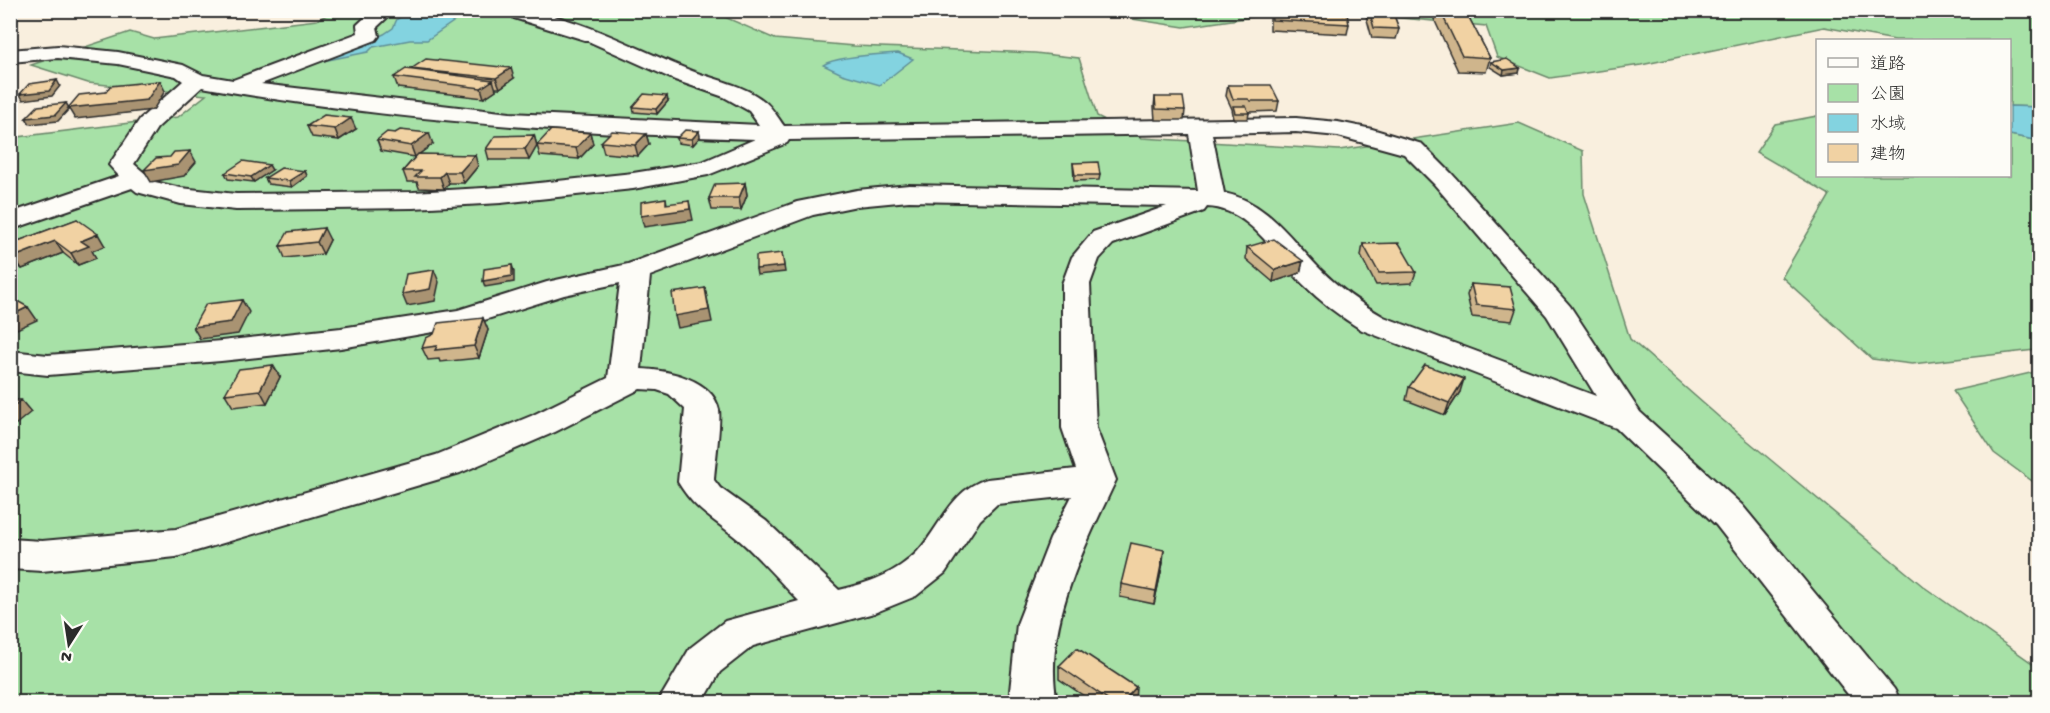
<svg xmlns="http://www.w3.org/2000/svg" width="2050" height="713" viewBox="0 0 2050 713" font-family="'Gochi Hand','Klee One',sans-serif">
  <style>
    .green { fill: #a7e1a7; stroke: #698669; stroke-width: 1.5 }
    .water { fill: #83d3e0; stroke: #609098; stroke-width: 1.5 }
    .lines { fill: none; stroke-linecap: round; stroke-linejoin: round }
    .minor-casing { stroke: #2b2b2b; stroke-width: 4 }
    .minor { fill: #fdfcf7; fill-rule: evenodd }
    .wall { fill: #cfb58c; stroke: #2b2b2b; stroke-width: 1.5 }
    .shaded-wall { fill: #a99372; stroke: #2b2b2b; stroke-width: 1.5 }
    .building { fill: #f1d2a3; stroke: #2b2b2b; stroke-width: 1.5 }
  </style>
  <rect width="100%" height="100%" fill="#f9efde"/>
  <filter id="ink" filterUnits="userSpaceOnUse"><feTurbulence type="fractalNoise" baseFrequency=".0167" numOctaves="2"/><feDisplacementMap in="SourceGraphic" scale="12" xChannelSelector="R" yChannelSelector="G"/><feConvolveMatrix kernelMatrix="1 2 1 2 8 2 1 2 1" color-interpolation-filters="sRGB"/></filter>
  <g filter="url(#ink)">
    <path class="green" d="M336,10L711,11L775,39L854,46L1035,53L1079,58L1097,116L1142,138L1339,150L1519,123L1583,151L1584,194L1630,339L1719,417L1924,587L2039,668V702H11L10,138L178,117L206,95L88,83L31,65L130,32L154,39L317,20Z
      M1175,11V10L1266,11L1252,17L1184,27L1132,19Z
      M1327,11H2039V107L2010,106V40H1895L1824,27L1641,65L1550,78L1497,57L1486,26Z
      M1817,116L1818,176H2010V135L2039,141V348L2035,350L1912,364L1872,359L1782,277L1830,195L1756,152L1775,124Z
      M2039,371H2040L2039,486L1994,453L1953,391Z"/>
    <path class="water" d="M412,11H469L427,40H410L373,47L368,52L323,61L384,34L393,28L397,19Z
      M898,53L913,59L880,85L842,74L823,65C836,56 881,54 898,53Z
      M2010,106L2039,107V141L2010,135Z"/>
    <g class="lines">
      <defs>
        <path id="minor" d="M373,10H395L377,27L379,36L376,40L261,84L510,113L759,125L749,111L724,97L675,80L588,41L514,18L510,10C570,10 636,50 692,71C716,80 744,85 764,101C772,107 778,118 784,126L1296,118L1338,122L1372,129L1422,144L1452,174L1570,306L1640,412L1742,505L1894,689L1901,702H1854L1716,525L1616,428L1362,330C1341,317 1321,302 1303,284C1276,257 1250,208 1207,207L1204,211L1113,244L1099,259L1090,284L1096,428L1116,480C1085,546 1042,628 1057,702H1013L1010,691L1017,624L1050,539L1072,496L997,504L980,520L945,573L916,596L874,613L753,646L720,672L703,702H658L690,648L725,621L799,601C779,581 760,558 739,540C714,519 695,511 678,482L685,409L669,394L657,390L640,389L555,432L460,473L176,557L42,571L10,569V539L42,541L176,529L436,455L531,416L608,378L620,283L564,295L462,327L341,348L221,361L48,375L10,371V351L48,355L221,341L341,328L458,310L547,282L628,264L797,202L857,190L909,185L1198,191L1189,134L789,140L787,143L708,175L633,189L501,203L413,208L236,210L181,204L137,192L132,188L10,230V213L119,176L109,165L140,119L183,81L176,76L118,64L58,58L10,62V50L58,46L118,52L183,65L203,75L233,80L358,33L357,25ZM202,87C384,120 570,133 755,139L702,162L633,173L501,187L413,192L236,194L181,188L155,182L134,164L157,128ZM1296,132L1338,136L1404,154L1434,184L1547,316L1596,396L1384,317C1361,304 1339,288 1321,270C1291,240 1268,202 1224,193L1212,134ZM909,201L1167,206L1093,232L1072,257L1062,284V428L1076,469L987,479C951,490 941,526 918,551C896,574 868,583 839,590L766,521L720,488L714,480C715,463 721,424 719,410C713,379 667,370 641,369L650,276L813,215L857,206Z"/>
      </defs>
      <use href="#minor" class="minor-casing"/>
      <use href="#minor" class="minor"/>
    </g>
    <path class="wall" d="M1271,10L1349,24L1347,34L1270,30V19Z
      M1367,10H1392L1399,29L1396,39L1372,38L1366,16Z
      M1436,10H1465L1490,58L1486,72L1458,71L1434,19Z
      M1491,62L1520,68L1519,73L1503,75L1490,67Z
      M411,69L514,78L500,88H495L496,90L484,98L398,88L394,77L411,70Z
      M1228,85L1279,101L1277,111L1250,112L1247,110L1249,113L1248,119H1234L1232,109L1226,96Z
      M1155,97L1185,110L1184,120H1155L1154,107Z
      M668,101L657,114L634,112L633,107Z
      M307,126L356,129L339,140L312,137Z
      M699,131L700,137L693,145L678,143L677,138Z
      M395,133L433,144L419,154L478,166L464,183H449L444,189L419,188L417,182H407L403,171L415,157L381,151L377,140Z
      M590,133L593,144L579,159L540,156L537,145Z
      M646,134L649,144L638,156L604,153L601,142Z
      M534,135L537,146L529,160H489L486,149Z
      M1073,163L1100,175L1099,180L1074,181Z
      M272,170L254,182L228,179L225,173Z
      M305,171L307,176L292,187L268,184L265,178Z
      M745,183L747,195L741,210H712L709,198Z
      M77,219L105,246L92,251L96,258L78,265L63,253L22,269L10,259V244Z
      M330,240L323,254L285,258L280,246Z
      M1363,244L1416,272L1412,283L1376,285L1361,256Z
      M1247,247L1303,261L1300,273L1273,282L1246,259Z
      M1471,284L1516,309L1512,321L1472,317L1467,295Z
      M483,318L488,330L479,358L440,362L439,359L428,360L422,348Z
      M280,377L267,403L233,407L225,394Z
      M1409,387L1460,392L1445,415L1406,400Z
      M1163,563L1154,604L1120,597L1121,584Z
      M1059,666L1135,700L1133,702H1093L1059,679Z"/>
    <path class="shaded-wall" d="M511,68L514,78L500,88L496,78Z
      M1520,68L1519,73L1503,75L1504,70Z
      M57,80L60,86L52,96L23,100L20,94Z
      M493,80L496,90L484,98L481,88Z
      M160,81L165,91L153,110L75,119L69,109L58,121L30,124L26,118L66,103L69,108Z
      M667,96L668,101L657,114L656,109Z
      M351,118L356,129L339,140L335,129Z
      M699,131L700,137L693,145L692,139Z
      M429,133L433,144L415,157L411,146Z
      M590,133L593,144L579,159L576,148Z
      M646,134L649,144L638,156L635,145Z
      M534,135L537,146L529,160L525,149Z
      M190,151L196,162L184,176L151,182L144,170Z
      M475,155L478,166L464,183L460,172Z
      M269,165L272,170L254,182L251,177Z
      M305,171L307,176L292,187L289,181Z
      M445,172L449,183L444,189L440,177Z
      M745,183L747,195L741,210L739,198Z
      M666,198L668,210L689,201L693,220L644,227L641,216L666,204Z
      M324,228L330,240L323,254L317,242Z
      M98,234L105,246L92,251L96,258L78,265L71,253L81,241Z
      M55,241L63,253L22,269L14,257Z
      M782,253L785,272L757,275L756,269Z
      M1303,261L1300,273L1273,282L1275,270Z
      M512,265L514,271V282L485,287L483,281Z
      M434,270L439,282L435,301L407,306L402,294Z
      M705,288L712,322L678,328L675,316Z
      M242,300L249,312L238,334L200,339L193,327Z
      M28,307L37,320L10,332V316Z
      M483,318L488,330L479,358L474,346Z
      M273,365L280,377L267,403L260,390Z
      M1464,379L1460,392L1445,415L1449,403Z
      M21,400L31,412L10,429V409Z
      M1164,550L1163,563L1154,604L1156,591Z
      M1136,687L1135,700L1133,702H1123Z"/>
    <path class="building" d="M1271,10H1289L1347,14L1349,24L1272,20Z
      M1369,10H1392L1399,29L1374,28Z
      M1440,10H1465L1490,58L1462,56Z
      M426,59L511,68L496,78L411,69Z
      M1507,59L1520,68L1504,70L1491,62Z
      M406,69L493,80L481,88L394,77Z
      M57,80L49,91L20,94L29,84Z
      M160,81L147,100L68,108L79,95L106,92L110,86Z
      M1228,85H1271L1279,101H1251L1248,99H1233Z
      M644,94L667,96L656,109L633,107Z
      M1155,97H1183L1185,110L1156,109Z
      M66,103L55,115L26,118L38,106Z
      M1233,106H1246L1249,113H1235Z
      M324,115L351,118L335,129L307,126Z
      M400,130L429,133L411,146L377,140L387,132L395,133Z
      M551,130L590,133L576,148L537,145Z
      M685,130L699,131L692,139L677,138Z
      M612,131L646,134L635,145L601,142Z
      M534,135L525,149H486L495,136Z
      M190,151L178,165L144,170L156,158L170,157L174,152Z
      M418,154L475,155L460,172H445L440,177H415L421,171H403Z
      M243,161L269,165L251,177L225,173Z
      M1098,162L1100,175H1075L1073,163Z
      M281,168L305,171L289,181L265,178Z
      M745,183L739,198H709L715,184Z
      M666,198V204L689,201L690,209L641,216V202Z
      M77,219L98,234L81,241L89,246L71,253L55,241L14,257L10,254V244Z
      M324,228L317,242L280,246L288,232Z
      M1274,239L1303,261L1275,270L1247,247Z
      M1399,243L1416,272L1379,273L1363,244Z
      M782,253L784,266L756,269V256Z
      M512,265V276L483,281L484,269Z
      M434,270L430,289L402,294L406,274Z
      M1471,284L1510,287L1516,309L1476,305Z
      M705,288L709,310L675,316L672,293Z
      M10,297L28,307L10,316Z
      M242,300L231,322L193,327L206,304Z
      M483,318L474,346L435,350L437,346L422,348L426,338L434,334L438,323Z
      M273,365L260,390L225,394L239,369Z
      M1425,365L1464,379L1449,403L1409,387Z
      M10,399L21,400L10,409Z
      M1131,543L1164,550L1156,591L1121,584Z
      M1077,648L1136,687L1123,702H1112L1059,666Z"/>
  </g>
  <rect width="2050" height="713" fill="none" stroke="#fdfcf7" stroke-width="36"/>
  <rect x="18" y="18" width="2014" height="677" fill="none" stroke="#2b2b2b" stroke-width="2" filter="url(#ink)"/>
  <rect x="1816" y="39" width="195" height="138" fill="#fdfcf7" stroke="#a9a8a5" stroke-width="1.5"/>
  <rect x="1828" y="58" width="30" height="9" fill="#fdfcf7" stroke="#a9a8a5" stroke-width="1.5"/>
  <text x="1870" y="69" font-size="18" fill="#2b2b2b">道路</text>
  <rect x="1828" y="84" width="30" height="18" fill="#a7e1a7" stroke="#a9a8a5" stroke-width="1.5"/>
  <text x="1870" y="99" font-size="18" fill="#2b2b2b">公園</text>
  <rect x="1828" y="114" width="30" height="18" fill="#83d3e0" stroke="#a9a8a5" stroke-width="1.5"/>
  <text x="1870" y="129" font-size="18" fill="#2b2b2b">水域</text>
  <rect x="1828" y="144" width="30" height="18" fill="#f1d2a3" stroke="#a9a8a5" stroke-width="1.5"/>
  <text x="1870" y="159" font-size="18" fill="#2b2b2b">建物</text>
  <g transform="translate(69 644) rotate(192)" stroke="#fdfcf7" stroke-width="4.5" paint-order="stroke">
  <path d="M0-4.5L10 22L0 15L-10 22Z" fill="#2b2b2b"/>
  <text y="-9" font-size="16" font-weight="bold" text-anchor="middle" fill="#2b2b2b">N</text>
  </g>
</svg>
